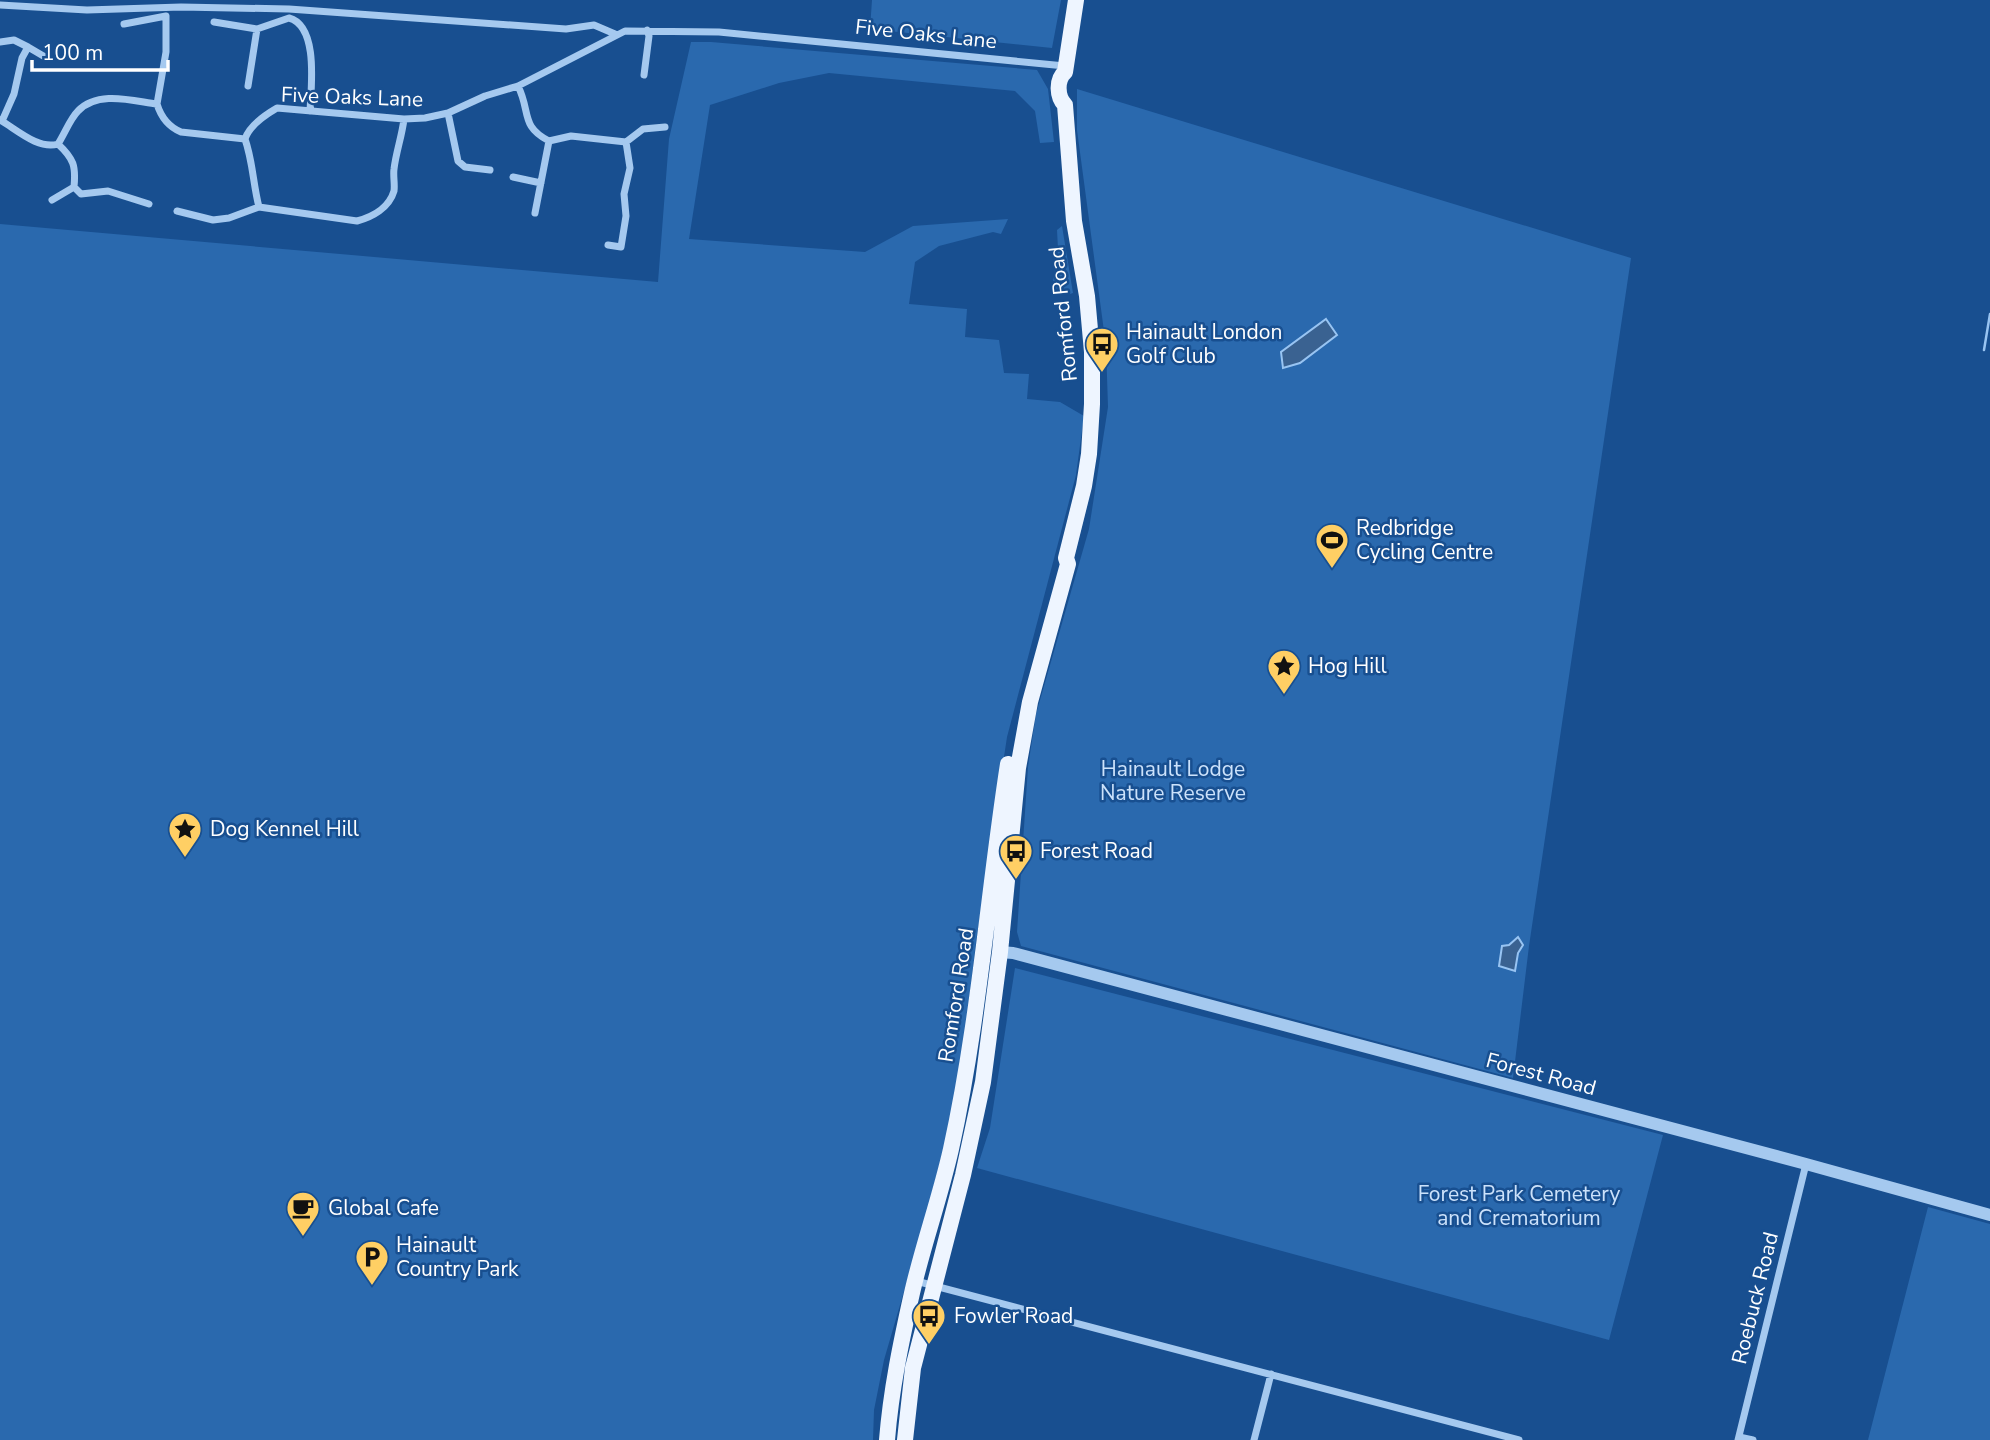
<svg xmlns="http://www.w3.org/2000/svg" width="1990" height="1440" viewBox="0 0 1990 1440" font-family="'Nunito Sans',sans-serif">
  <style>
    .green { fill: #2a69ae }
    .water { fill: #3a6291; stroke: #98c4f2; stroke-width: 2 }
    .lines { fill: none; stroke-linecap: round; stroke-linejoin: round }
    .stream { stroke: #98c4f2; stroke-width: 2.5 }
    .minor { stroke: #a5c9ef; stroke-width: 7 }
    .tertiary { stroke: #a5c9ef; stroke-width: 12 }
    .primary { stroke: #eef5ff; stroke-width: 16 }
    .labels { text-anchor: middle; stroke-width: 5; stroke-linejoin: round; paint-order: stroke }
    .street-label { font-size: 21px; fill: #fff; stroke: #184f90 }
    .poi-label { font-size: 21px; fill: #fff; stroke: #184f90; text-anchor: start }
    .park-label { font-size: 21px; fill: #cce2fb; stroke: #184f90 }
  </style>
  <rect width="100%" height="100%" fill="#184f90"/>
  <path class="green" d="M872,0H1061L1052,48L870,29Z
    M691,42H711L1037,70L1048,89L1054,142L1040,143L1035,111L1015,91L829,73L779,83L710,105L689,239L865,252L913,226L1008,219L1001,234L993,232L939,246L915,262L909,304L967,309L965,337L999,340L1004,373L1029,374L1027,399L1060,402L1084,416L1076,475L1007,737L976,942L965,1034L948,1131L925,1219L884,1360L874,1410L873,1440H0V224L658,282L669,139Z
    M1077,89L1631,258L1529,946L1513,1078L1021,946L1017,932L1028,767L1036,714L1089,529L1108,407L1106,346L1077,130Z
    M1062,226L1073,293L1067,295L1055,294L1052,288L1058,249L1057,230Z
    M1015,968L1663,1135L1609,1340L977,1168L990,1128Z
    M1928,1207L1990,1224V1440H1868Z"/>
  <path class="water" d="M1326,319L1337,335L1300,363L1283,368L1281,352Z
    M1518,937L1523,945L1518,953L1515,971L1499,966L1502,946L1509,945Z"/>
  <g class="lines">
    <path class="stream" d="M1984,350L1990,314"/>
    <path class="minor" d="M0,5L87,10L181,7L289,9L566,29L594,25L615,34
      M214,22L257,29L289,18C319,26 311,88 310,111
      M124,24L166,16V52L157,104
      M0,42L14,40L28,47L22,58L14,94L2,121
      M28,47L45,57
      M644,75L649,36L647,30
      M248,86L257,29
      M518,86C531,112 520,126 549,141L571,136L626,142L643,129L665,127
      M448,113L458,161L465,167L490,170
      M0,120C16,129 38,150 58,144
      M245,139C249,126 265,115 277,108L404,119L425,118L448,113L485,96L518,86L625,31L719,32L1065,66
      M245,139C253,162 253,184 259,207
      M58,144C65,133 70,119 78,111C98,90 133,101 157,104C161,117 169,127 181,132L245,139
      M58,144C74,159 76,166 74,187L81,194L108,191L149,204
      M513,177L541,183
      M52,200L74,187
      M177,211L213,220L229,218L259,207L357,221C372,217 389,208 394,191C395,184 393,176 394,169C396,152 402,136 404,119
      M535,213L549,141
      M608,245L621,247L626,216L624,194L630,168L626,142
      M916,1281L1519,1440
      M1739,1437L1753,1440
      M1254,1440L1271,1374
      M1738,1440L1806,1164"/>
    <path class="tertiary" d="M1000,952L1013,953L1806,1164L1990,1215"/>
    <path class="primary" d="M887,1440C891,1390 901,1342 912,1293C923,1245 940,1198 951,1149C979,1022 988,893 1008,764
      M905,1440L913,1368L963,1175L983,1082L1000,952L1018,768L1030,702L1068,564L1066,558L1084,486L1089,454L1092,404V352L1087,296L1074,221L1065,105C1057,97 1056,80 1065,72L1076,0"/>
  </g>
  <defs>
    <symbol id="bus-pin" viewBox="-11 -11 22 30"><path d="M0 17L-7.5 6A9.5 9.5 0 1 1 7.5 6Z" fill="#ffcf64" stroke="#184f90"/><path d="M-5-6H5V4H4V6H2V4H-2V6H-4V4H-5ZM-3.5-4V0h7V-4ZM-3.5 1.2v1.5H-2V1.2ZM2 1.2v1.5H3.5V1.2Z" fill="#111"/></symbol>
    <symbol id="stadium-pin" viewBox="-11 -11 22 30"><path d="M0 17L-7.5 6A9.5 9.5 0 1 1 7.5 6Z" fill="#ffcf64" stroke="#184f90"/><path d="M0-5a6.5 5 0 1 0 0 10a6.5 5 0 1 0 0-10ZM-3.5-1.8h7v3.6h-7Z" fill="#111"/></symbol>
    <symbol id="sight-pin" viewBox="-11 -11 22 30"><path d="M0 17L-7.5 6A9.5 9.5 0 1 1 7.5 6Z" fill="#ffcf64" stroke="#184f90"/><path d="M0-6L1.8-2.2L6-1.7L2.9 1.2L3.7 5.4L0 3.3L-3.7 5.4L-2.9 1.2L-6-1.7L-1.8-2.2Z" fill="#111"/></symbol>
    <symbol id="cafe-pin" viewBox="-11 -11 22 30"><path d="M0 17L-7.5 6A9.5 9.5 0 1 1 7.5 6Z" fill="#ffcf64" stroke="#184f90"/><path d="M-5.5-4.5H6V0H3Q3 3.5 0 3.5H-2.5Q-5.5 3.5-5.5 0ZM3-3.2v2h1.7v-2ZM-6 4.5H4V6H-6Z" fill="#111"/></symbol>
    <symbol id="parking-pin" viewBox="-11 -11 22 30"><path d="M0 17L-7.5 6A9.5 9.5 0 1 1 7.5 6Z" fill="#ffcf64" stroke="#184f90"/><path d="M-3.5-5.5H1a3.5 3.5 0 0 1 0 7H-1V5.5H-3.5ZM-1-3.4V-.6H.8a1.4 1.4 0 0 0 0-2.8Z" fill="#111"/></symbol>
  </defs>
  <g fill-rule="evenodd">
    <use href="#bus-pin" x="1083" y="325" width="38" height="52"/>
    <use href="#stadium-pin" x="1313" y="521" width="38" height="52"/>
    <use href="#sight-pin" x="1265" y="647" width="38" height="52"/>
    <use href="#sight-pin" x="166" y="810" width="38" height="52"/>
    <use href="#bus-pin" x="997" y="832" width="38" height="52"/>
    <use href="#cafe-pin" x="284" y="1189" width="38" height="52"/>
    <use href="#parking-pin" x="353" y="1238" width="38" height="52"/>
    <use href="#bus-pin" x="910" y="1297" width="38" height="52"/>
  </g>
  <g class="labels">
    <g class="street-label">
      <text transform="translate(926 34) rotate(6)" y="7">Five Oaks Lane</text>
      <text transform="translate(352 97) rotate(2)" y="7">Five Oaks Lane</text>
      <text transform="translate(1063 314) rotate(-96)" y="7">Romford Road</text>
      <text transform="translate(956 995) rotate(-81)" y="7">Romford Road</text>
      <text transform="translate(1541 1074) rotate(15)" y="7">Forest Road</text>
      <text transform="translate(1755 1298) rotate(-76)" y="7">Roebuck Road</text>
    </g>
    <g class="poi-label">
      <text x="1126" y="339">Hainault London<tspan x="1126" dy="24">Golf Club</tspan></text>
      <text x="1356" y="535">Redbridge<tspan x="1356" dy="24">Cycling Centre</tspan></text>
      <text x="1308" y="673">Hog Hill</text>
      <text x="210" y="836">Dog Kennel Hill</text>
      <text x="1040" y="858">Forest Road</text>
      <text x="328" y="1215">Global Cafe</text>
      <text x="396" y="1252">Hainault<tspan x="396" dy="24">Country Park</tspan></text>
      <text x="954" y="1323">Fowler Road</text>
    </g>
    <g class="park-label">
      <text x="1173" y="776">Hainault Lodge<tspan x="1173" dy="24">Nature Reserve</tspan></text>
      <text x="1519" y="1201">Forest Park Cemetery<tspan x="1519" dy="24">and Crematorium</tspan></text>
    </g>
  </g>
  <path d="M32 60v10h136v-10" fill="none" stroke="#ffffff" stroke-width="3.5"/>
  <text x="42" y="60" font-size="21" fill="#ffffff" stroke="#184f90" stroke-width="5" paint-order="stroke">100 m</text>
</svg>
